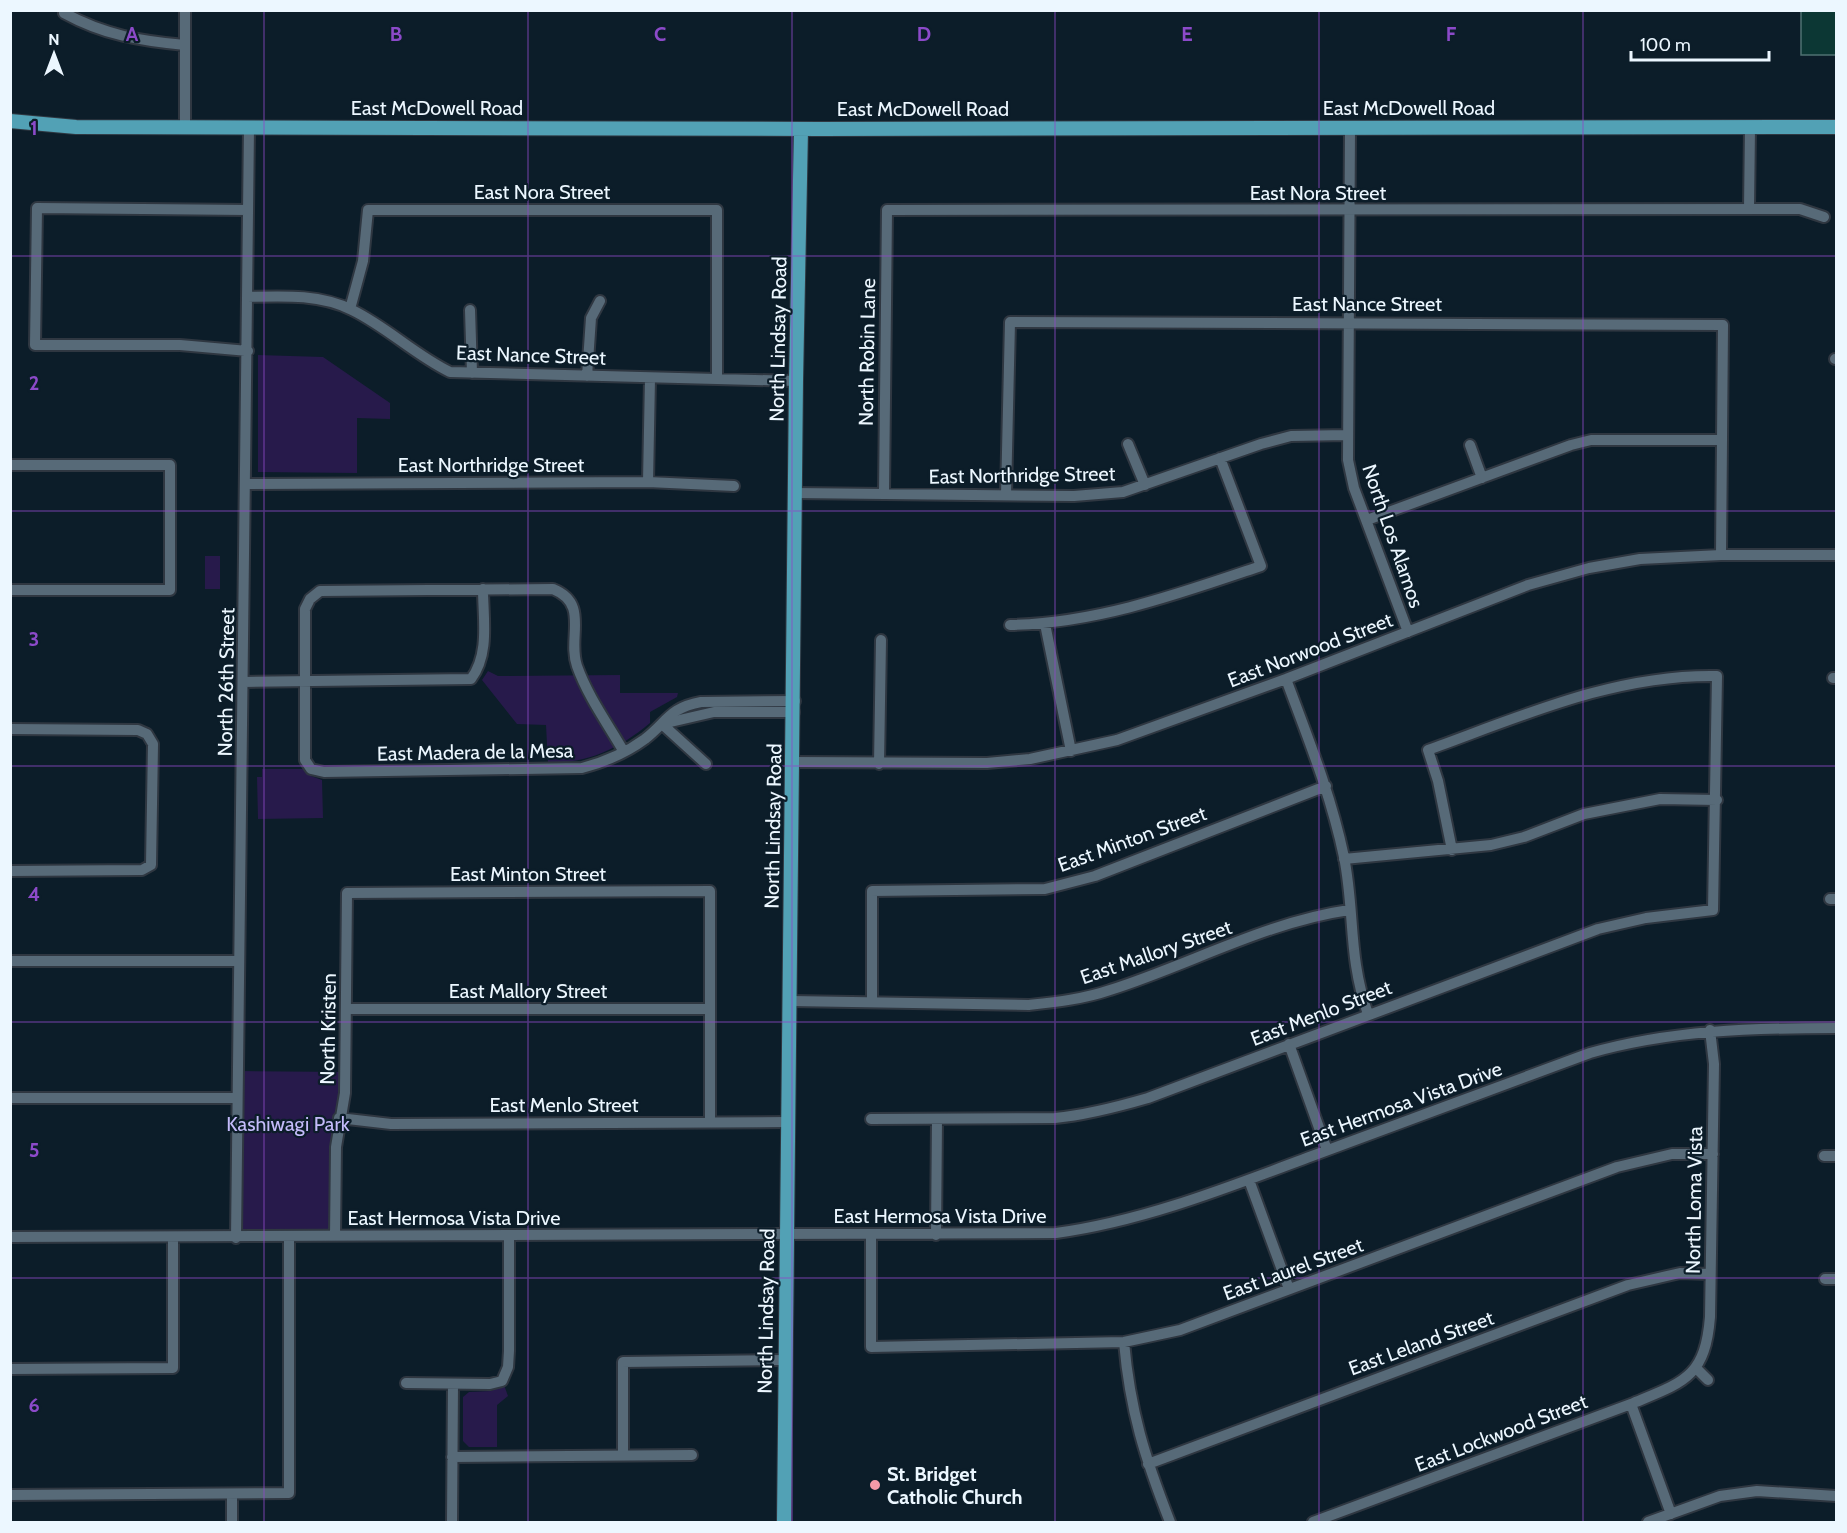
<svg xmlns="http://www.w3.org/2000/svg" width="1847" height="1533" viewBox="0 0 1847 1533" font-family="Cabin,sans-serif">
  <style>
    .park { fill: #271a4b }
    .water { fill: #0c3734; stroke: #4f7171; stroke-width: 1.5 }
    .lines { fill: none; stroke-linecap: round; stroke-linejoin: round }
    .minor-casing { stroke: #2f3741; stroke-width: 14 }
    .major-casing { stroke: #2f3741; stroke-width: 16 }
    .minor { stroke: #576a78; stroke-width: 10 }
    .major { stroke: #52a1b5; stroke-width: 14 }
    .grid { fill: none; stroke: #8c4ac9; stroke-width: 1.5; stroke-opacity: 0.55 }
    .poi-dot { fill: #f39aa8; stroke: #0c1d29; stroke-width: 2 }
    .labels { text-anchor: middle; stroke-width: 4.5; stroke-linejoin: round; paint-order: stroke }
    .street-label { font-size: 20px; fill: #ecf7ff; stroke: #0c1d29 }
    .park-label { font-size: 20px; fill: #c4bbfa; stroke: #0c1d29 }
    .poi-label { font-size: 20px; font-weight: bold; fill: #ecf7ff; stroke: #0c1d29; text-anchor: start }
    .grid-label { font-size: 20px; text-anchor: middle; font-weight: bold; fill: #8c4ac9; stroke: #0c1d29; stroke-width: 4.5; stroke-linejoin: round; paint-order: stroke }
  </style>
  <rect width="100%" height="100%" fill="#0c1d29"/>
  <path class="park" d="M258,355L323,357L390,403V419L357,418V473L258,472Z
    M205,556H220V589H205Z
    M488,671L498,676L620,675V693H678L677,697L650,712V723C619,749 588,763 548,763L546,725L517,724L482,680Z
    M262,769H304L311,776L322,780L323,818L258,819L257,777H262Z
    M238,1071L346,1072L339,1118L335,1236L236,1238Z
    M504,1385L508,1396L497,1405V1447H469L463,1441V1397L469,1392L491,1391Z"/>
  <path class="water" d="M1801,11H1836V55H1801Z"/>
  <g class="lines">
    <defs>
      <path id="minor" d="M64,13C104,35 141,41 185,45
        M185,127V10
        M1350,128L1348,460L1354,488L1408,632
        M1749,209L1750,127
        M248,210L37,208L35,345H180L248,351
        M248,297C283,296 320,294 352,310C387,327 415,355 450,372L796,381
        M350,309L363,261L368,210H717V378
        M470,310L472,373
        M1835,359H1836
        M587,376L591,318L600,301
        M1128,444L1145,485
        M1470,445L1482,478
        M10,465H170V590H10
        M648,482L650,378
        M247,484L648,482L734,486
        M795,493L1074,496L1123,492L1261,444L1291,436L1347,435
        M884,494L887,210L1800,209L1824,217
        M1006,495L1010,322L1723,325L1721,555
        M1367,520L1571,445L1591,440H1721
        M1045,624L1071,751
        M1010,625C1098,623 1178,594 1261,566L1220,458
        M1833,678H1836
        M1286,679C1308,738 1331,795 1344,857C1355,912 1348,958 1368,1014
        M244,682L471,679C490,654 483,618 483,589
        M662,724L714,712H794
        M662,724L706,764
        M10,729L138,730L147,734L153,744L151,865L142,870L10,871
        M624,752C608,724 588,697 577,666C567,637 590,604 553,589L320,591L310,599L305,609V760L311,769L324,772L582,768C605,762 626,753 645,739C668,721 669,708 701,702L795,701
        M793,762L987,763L1030,759L1117,740L1286,679L1528,585L1589,568L1640,559L1721,555H1836
        M879,764L881,640
        M1344,859L1491,845L1524,837L1584,814L1660,799L1717,800
        M1830,899H1836
        M10,961H239
        M791,1001L1029,1005C1056,1002 1084,999 1110,990C1189,965 1266,922 1349,910
        M872,1001V891L1045,889L1095,876L1326,786
        M346,1009H710
        M1289,1044L1327,1150
        M10,1098H237
        M339,1118L391,1124L789,1122
        M871,1119L1055,1118C1087,1115 1117,1107 1148,1098L1598,929L1646,918L1713,910L1717,676C1615,674 1522,716 1428,750L1438,781L1452,850
        M1824,1156H1836
        M1249,1180L1289,1289
        M871,1235V1347L1124,1342L1180,1330L1617,1167L1672,1154H1713
        M936,1235L937,1119
        M335,1236L336,1147L345,1093L347,893L710,891V1122
        M10,1237L1056,1233C1144,1221 1229,1187 1312,1156C1405,1122 1497,1087 1590,1053C1671,1030 1752,1028 1836,1028
        M236,1238L249,127
        M1825,1279H1836
        M1124,1342C1130,1411 1145,1458 1170,1522
        M1696,1368L1708,1380
        M10,1369L173,1368V1237
        M406,1383L490,1384L502,1381L508,1367L509,1351V1237
        M1631,1404L1671,1514
        M623,1456V1362L784,1360
        M452,1457L692,1455
        M1148,1464L1628,1285L1680,1273L1710,1274
        M10,1495L289,1493V1237
        M232,1522V1494
        M452,1522L453,1384
        M1313,1522L1631,1404C1684,1382 1705,1378 1710,1317L1714,1064L1710,1030
        M1648,1522L1720,1496L1757,1491L1836,1496"/>
      <path id="major" d="M10,121L76,127L819,129L1836,127
        M784,1522L796,381L801,129"/>
    </defs>
    <use href="#minor" class="minor-casing"/>
    <use href="#major" class="major-casing"/>
    <use href="#minor" class="minor"/>
    <use href="#major" class="major"/>
  </g>
  <path class="grid" d="M264,10V1522M528,10V1522M792,10V1522M1055,10V1522M1319,10V1522M1583,10V1522M10,256H1836M10,511H1836M10,766H1836M10,1022H1836M10,1278H1836"/>
  <circle class="poi-dot" cx="875" cy="1485" r="6"/>
  <g class="labels">
    <g class="street-label">
      <text x="437" y="115">East McDowell Road</text>
      <text x="1409" y="115">East McDowell Road</text>
      <text x="923" y="116">East McDowell Road</text>
      <text x="542" y="199">East Nora Street</text>
      <text x="1318" y="200">East Nora Street</text>
      <text x="1367" y="311">East Nance Street</text>
      <text transform="translate(778 339) rotate(-89)" y="7">North Lindsay Road</text>
      <text transform="translate(867 352) rotate(-89)" y="7">North Robin Lane</text>
      <text transform="translate(531 355) rotate(2)" y="7">East Nance Street</text>
      <text x="491" y="472">East Northridge Street</text>
      <text transform="translate(1022 475) rotate(-1)" y="7">East Northridge Street</text>
      <text transform="translate(1393 536) rotate(71)" y="7">North Los Alamos</text>
      <text transform="translate(1310 650) rotate(-21)" y="7">East Norwood Street</text>
      <text transform="translate(226 682) rotate(-89)" y="7">North 26th Street</text>
      <text transform="translate(475 752) rotate(-1)" y="7">East Madera de la Mesa</text>
      <text transform="translate(773 826) rotate(-89)" y="7">North Lindsay Road</text>
      <text transform="translate(1132 839) rotate(-20)" y="7">East Minton Street</text>
      <text x="528" y="881">East Minton Street</text>
      <text transform="translate(1156 952) rotate(-19)" y="7">East Mallory Street</text>
      <text x="528" y="998">East Mallory Street</text>
      <text transform="translate(1321 1013) rotate(-21)" y="7">East Menlo Street</text>
      <text transform="translate(328 1029) rotate(-89)" y="7">North Kristen</text>
      <text transform="translate(1401 1104) rotate(-20)" y="7">East Hermosa Vista Drive</text>
      <text x="564" y="1112">East Menlo Street</text>
      <text transform="translate(1694 1200) rotate(-89)" y="7">North Loma Vista</text>
      <text x="940" y="1223">East Hermosa Vista Drive</text>
      <text x="454" y="1225">East Hermosa Vista Drive</text>
      <text transform="translate(1293 1269) rotate(-20)" y="7">East Laurel Street</text>
      <text transform="translate(766 1311) rotate(-89)" y="7">North Lindsay Road</text>
      <text transform="translate(1421 1343) rotate(-20)" y="7">East Leland Street</text>
      <text transform="translate(1501 1433) rotate(-21)" y="7">East Lockwood Street</text>
    </g>
    <g class="park-label">
      <text x="288" y="1131">Kashiwagi Park</text>
    </g>
    <g class="poi-label">
      <text x="887" y="1481">St. Bridget<tspan x="887" dy="23">Catholic Church</tspan></text>
    </g>
  </g>
  <g class="grid-label">
    <text x="132" y="41">A</text>
    <text x="396" y="41">B</text>
    <text x="660" y="41">C</text>
    <text x="924" y="41">D</text>
    <text x="1187" y="41">E</text>
    <text x="1451" y="41">F</text>
    <text x="34" y="135">1</text>
    <text x="34" y="390">2</text>
    <text x="34" y="646">3</text>
    <text x="34" y="901">4</text>
    <text x="34" y="1157">5</text>
    <text x="34" y="1412">6</text>
  </g>
  <rect width="1847" height="1533" fill="none" stroke="#ecf7ff" stroke-width="24"/>
  <g transform="translate(54 54)" stroke="#0c1d29" stroke-width="4.5" paint-order="stroke">
  <path d="M0-4.5L10 22L0 15L-10 22Z" fill="#ecf7ff"/>
  <text y="-9" font-size="16" font-weight="bold" text-anchor="middle" fill="#ecf7ff">N</text>
  </g>
  <path d="M1631 51v9h138v-9" fill="none" stroke="#ecf7ff" stroke-width="3"/>
  <text x="1640" y="51" font-size="18" fill="#ecf7ff" stroke="#0c1d29" stroke-width="4.5" paint-order="stroke">100 m</text>
</svg>
